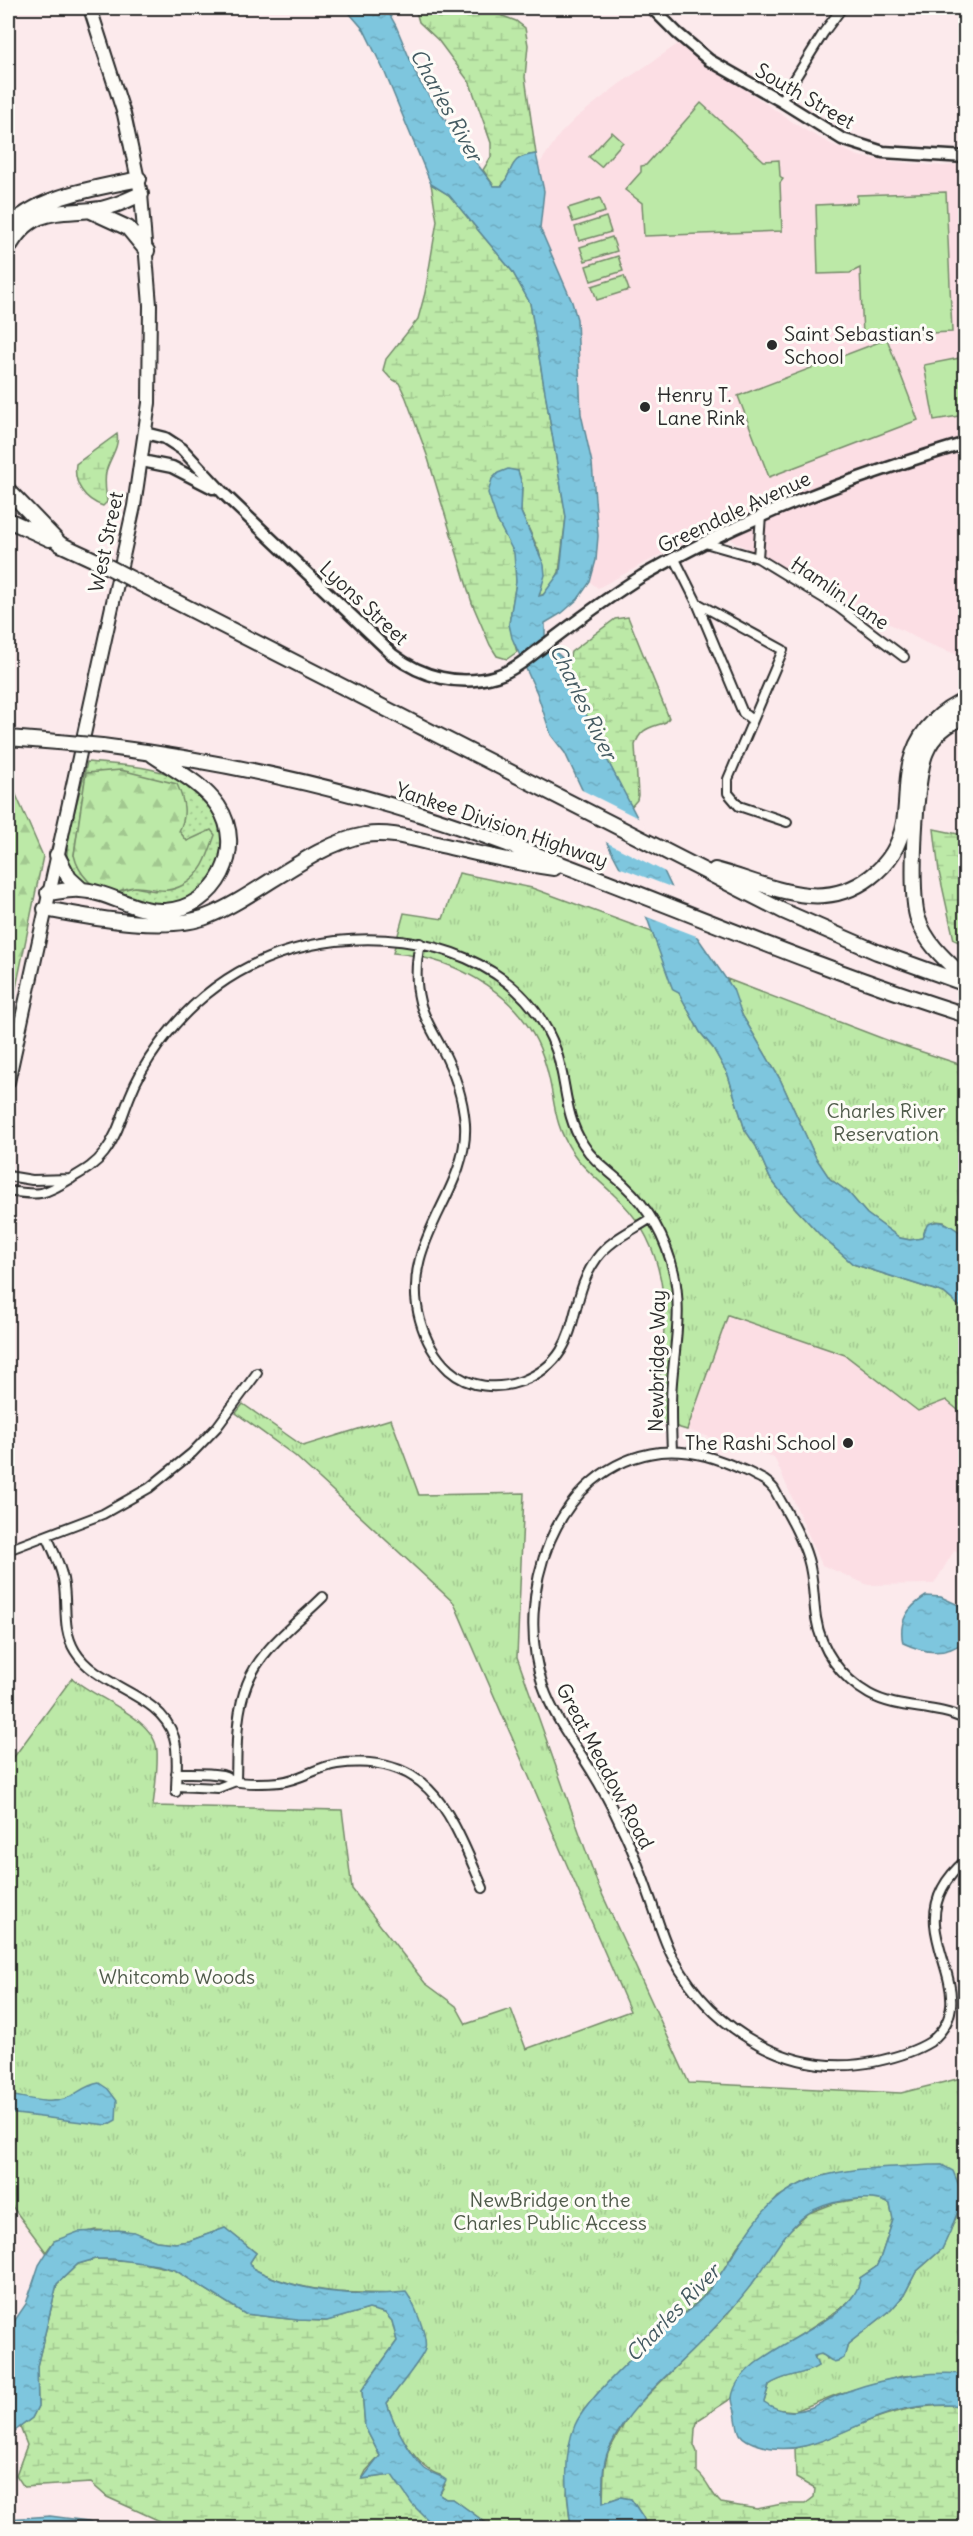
<svg xmlns="http://www.w3.org/2000/svg" width="973" height="2536" viewBox="0 0 973 2536" font-family="Delius,sans-serif">
  <style>
    .built { fill: #fcdee4 }
    .grass { fill: url(#grass-dots); stroke: #748a69; stroke-width: 1.5; fill-rule: evenodd }
    .forest { fill: url(#forest-firs); stroke: #748a69; stroke-width: 1.5 }
    .wetland { fill: url(#wetland-marsh); stroke: #748a69; stroke-width: 1.5 }
    .park { fill: url(#park-tufts); stroke: #748a69; stroke-width: 1.5 }
    .garden { fill: #bce9a7; stroke: #748a69; stroke-width: 1.5 }
    .water { fill: url(#water-ripples); stroke: #5d8896; stroke-width: 1.5 }
    .pier { fill: #fceaec }
    .lines { fill: none; stroke-linecap: round; stroke-linejoin: round }
    .street-casing { stroke: #2b2b2b; stroke-width: 12 }
    .secondary-casing { stroke: #2b2b2b; stroke-width: 15 }
    .primary-casing { stroke: #2b2b2b; stroke-width: 16 }
    .highway-casing { stroke: #2b2b2b; stroke-width: 18 }
    .street { stroke: #fdfcf7; stroke-width: 8 }
    .secondary { stroke: #fdfcf7; stroke-width: 10 }
    .primary { stroke: #fdfcf7; stroke-width: 12 }
    .highway { stroke: #fdfcf7; stroke-width: 14 }
    .highway-bridge-casing { stroke: #2b2b2b; stroke-width: 18; stroke-linecap: butt }
    .highway-bridge { stroke: #fdfcf7; stroke-width: 14 }
    .poi-dot { fill: #2b2b2b; stroke: #fdfcf7; stroke-width: 2 }
    .labels { text-anchor: middle; stroke-width: 6; stroke-linejoin: round; paint-order: stroke }
    .street-label { font-size: 20px; fill: #2b2b2b; stroke: #fdfcf7 }
    .poi-label { font-size: 20px; fill: #2b2b2b; stroke: #fdfcf7; text-anchor: start }
    .park-label { font-size: 20px; fill: #4f5a4a; stroke: #fdfcf7 }
    .water-label { font-size: 21px; font-style: italic; fill: #445a61; stroke: #fdfcf7 }
  </style>
  <defs>
    <pattern id="grass-dots" width="8" height="8" patternUnits="userSpaceOnUse" patternTransform="scale(1.5)"><rect width="8" height="8" fill="#bce9a7"/><path d="M2 2h.1M6 6h.1" fill="none" stroke="#a2c890" stroke-width="1.8" stroke-linecap="round"/></pattern>
    <pattern id="forest-firs" width="22" height="20" patternUnits="userSpaceOnUse" patternTransform="scale(1.5)"><rect width="22" height="20" fill="#bce9a7"/><path d="M5 1l3.5 6h-7zM16 11l3.5 6h-7z" fill="#a2c890"/></pattern>
    <pattern id="wetland-marsh" width="20" height="14" patternUnits="userSpaceOnUse" patternTransform="scale(1.5)"><rect width="20" height="14" fill="#bce9a7"/><path d="M1 5h8M5 5V1M11 12h8M15 12V8" fill="none" stroke="#a2c890"/></pattern>
    <pattern id="park-tufts" width="24" height="20" patternUnits="userSpaceOnUse" patternTransform="scale(1.5)"><rect width="24" height="20" fill="#bce9a7"/><path d="M3 7l-1-3M5 7V3M7 7l1-3M15 17l-1-3M17 17v-4M19 17l1-3" fill="none" stroke="#a2c890"/></pattern>
    <pattern id="water-ripples" width="26" height="14" patternUnits="userSpaceOnUse" patternTransform="scale(1.5)"><rect width="26" height="14" fill="#7ec6de"/><path d="M2 4q2-2 4 0t4 0M15 11q2-2 4 0t4 0" fill="none" stroke="#6daabf"/></pattern>
  </defs>
  <rect width="100%" height="100%" fill="#fceaec"/>
  <filter id="ink" filterUnits="userSpaceOnUse"><feTurbulence type="fractalNoise" baseFrequency=".0167" numOctaves="2"/><feDisplacementMap in="SourceGraphic" scale="12" xChannelSelector="R" yChannelSelector="G"/><feConvolveMatrix kernelMatrix="1 2 1 2 8 2 1 2 1" color-interpolation-filters="sRGB"/></filter>
  <g filter="url(#ink)">
    <path class="built" d="M678,44L803,129L833,145L858,156L886,161L943,166L961,164L966,243L965,655H958L926,643L733,541L722,524L714,526L598,588L590,582L596,560V501L592,463L581,414L580,371L572,302L540,228L544,192L538,166L560,134L576,118L618,85Z
      M727,1314L845,1355L918,1411L946,1400L965,1416V1556L954,1551L934,1584L868,1585L822,1565L774,1457L687,1430Z"/>
    <path class="grass" d="M87,762C117,765 150,765 177,778C244,809 235,903 160,905C142,905 124,897 107,892C90,888 70,881 67,860C65,837 82,787 87,762ZM86,774L178,830L187,841L155,891L134,887L114,892L74,855Z"/>
    <path class="forest" d="M121,770L177,784C184,800 188,815 179,831L187,841L211,830L215,835C208,855 203,874 183,885C163,896 152,886 134,887C127,887 122,891 115,892C94,893 78,873 74,855L86,773Z
      M8,788H13L43,856L8,1027Z"/>
    <path class="wetland" d="M415,8H474L479,11L495,13L516,21L525,28L528,45L525,77L536,154C508,157 515,168 502,186H494L483,170L491,157V143L470,83L438,40L419,22Z
      M431,184L449,195L488,242L512,271L530,303L566,517L559,572L549,591L539,597L544,575L539,551L521,512L522,484L518,471L497,520L515,553L516,582L509,624L517,652L507,659L497,656L490,645L472,603L427,455L406,398L399,383L390,378L383,370L386,359L418,319L425,293L437,221Z
      M117,434C120,447 109,459 106,472C104,482 106,492 107,502L103,506C85,500 73,484 76,464Z
      M628,617L669,718L666,722C651,728 641,727 635,745L638,795L637,800L631,807L597,740L570,676L567,667L571,652L615,619Z
      M934,829L958,834L965,838V937L959,942L954,940L939,872Z
      M866,2198L882,2200L890,2204L893,2220L880,2259L876,2267L860,2278L859,2288L854,2297L829,2317L755,2364L739,2382L732,2398L698,2420L695,2429L694,2445L697,2452V2472C708,2480 710,2493 721,2503L757,2509L782,2504H805L814,2497L815,2489L796,2478L795,2448C818,2444 839,2433 861,2424C894,2410 929,2403 965,2406V2528H647L643,2517L631,2499L620,2497L603,2503L604,2469L608,2452L631,2412L724,2318L756,2278L784,2235L809,2213L835,2203Z
      M95,2259L134,2261L175,2270L245,2314L298,2320L326,2321L369,2309L385,2313L392,2321L397,2341L362,2390L365,2427L380,2456L366,2471L362,2479L392,2475L436,2528H162L160,2521L107,2497L91,2483L24,2487L16,2475L27,2445L20,2427L32,2418L38,2406L37,2366L57,2284L78,2264Z"/>
    <path class="park" d="M459,873L532,888L652,932L675,990L679,993L700,1032L713,1048L728,1075L745,1130L756,1146L770,1178L784,1196L822,1237L853,1264L944,1293L965,1311V1416L946,1400L918,1411L845,1355L728,1315L687,1430L657,1421C658,1370 672,1318 658,1268C651,1240 635,1214 614,1195C600,1181 584,1170 573,1153C551,1121 556,1097 545,1063C526,997 459,958 393,953L404,913L443,919Z
      M727,979L889,1041L965,1066V1236L944,1222L936,1221L925,1229L923,1238L910,1240L900,1238L867,1214L848,1192L830,1179L816,1158L780,1079L742,1015Z
      M243,1404L303,1446L391,1419L419,1495L524,1493L517,1657L598,1885L689,2083L901,2093L965,2077V2374L902,2376L838,2394L795,2411L774,2409L764,2402L769,2385C784,2374 803,2376 818,2366L814,2359L817,2354L825,2355L827,2359L846,2351L848,2344L891,2310L904,2295L916,2272L942,2249L958,2213L962,2200L942,2165L826,2175L804,2182L778,2197L737,2247L722,2272L702,2298L639,2350L583,2411L567,2493L571,2528H493L453,2499H445L441,2496L440,2493L445,2485L440,2475C416,2468 394,2427 387,2403L421,2357L424,2337L410,2298C385,2291 363,2294 337,2292C308,2289 277,2282 252,2268L250,2262L256,2253L225,2228L189,2241L175,2243L156,2241L134,2232L95,2230L54,2241L46,2252L8,2201V1759L11,1761L72,1678C95,1699 155,1717 157,1751C158,1769 155,1788 153,1806L342,1810L352,1889L425,1983L456,2006L466,2024L511,2009L526,2049L630,2011L454,1603L295,1456L236,1413Z"/>
    <path class="garden" d="M701,103L764,161L779,160L780,176L783,179L780,183L782,231L644,236L642,203L625,190L641,172V166L646,165Z
      M612,132L623,142L601,167L589,157Z
      M946,192L952,332L863,336L860,268L850,273L818,274L816,205L857,203V195Z
      M600,198L605,212L573,222L568,208Z
      M606,217L611,232L579,241L575,227Z
      M612,237L617,251L585,261L580,247Z
      M618,256L623,271L591,281L586,266Z
      M624,276L629,290L597,300L592,286Z
      M887,339L918,420L769,477L738,396Z
      M965,357V415L934,420L924,365Z"/>
    <path class="water" d="M345,8H386L396,26L419,81L458,139L494,186H502C515,168 508,157 536,154L544,191L540,228L572,302L577,319L581,414L592,463L598,536L596,560L590,582L578,599L562,613L545,623V635L550,647L568,663L570,676L597,740L653,848L691,928L733,989L742,1015L780,1079L816,1158L830,1179L848,1192L867,1214L900,1238L910,1240L922,1238L927,1225C941,1216 953,1227 965,1236V1311L944,1293L853,1264L822,1237L784,1196L770,1178L756,1146L745,1130L728,1075L713,1048L700,1032L679,993L673,990L647,918L607,843L565,753L551,735L537,693L512,638L509,624L516,582L514,553L497,520L488,493L492,479L498,473L508,469L518,471L522,484L521,512L544,565L545,575L539,596L543,595L560,572L566,517L530,303L512,271L488,242L449,195L431,184L385,73L364,30Z
      M926,1596L941,1597L965,1608V1641C945,1657 925,1653 903,1643C898,1621 908,1607 926,1596Z
      M99,2083L108,2089L117,2101L116,2120L107,2125L8,2113V2095C25,2097 47,2105 64,2099C77,2095 84,2085 99,2083Z
      M931,2165H942L953,2171L960,2188L962,2200L950,2232L942,2249L916,2272L904,2295L891,2310L848,2344L844,2358C830,2366 832,2359 821,2354L814,2356L818,2366C803,2376 784,2374 769,2385L764,2402C773,2408 783,2412 795,2411C810,2411 824,2400 838,2395C878,2379 922,2371 965,2374V2406C941,2404 917,2405 893,2412C850,2424 806,2460 759,2445C752,2443 744,2440 740,2434C737,2428 736,2418 735,2412C734,2408 732,2402 732,2398C737,2348 857,2326 860,2278L876,2267L880,2259L893,2220L890,2204C871,2193 826,2201 807,2214C784,2231 773,2255 757,2277C747,2291 736,2304 725,2316C688,2361 634,2395 609,2449C601,2466 603,2485 603,2503L620,2497L631,2499L643,2517L647,2528H571C567,2495 562,2456 575,2425C587,2398 642,2348 665,2328C678,2318 693,2309 704,2296C737,2258 754,2202 805,2182C843,2166 891,2168 931,2165Z
      M225,2228L256,2253L250,2262L252,2268C297,2293 357,2297 406,2292C414,2303 428,2336 425,2349C423,2358 394,2393 387,2403C392,2421 411,2457 425,2469C432,2474 440,2475 446,2480L440,2493L441,2496L446,2499H453L493,2528H436L412,2504L392,2475L362,2479L380,2456L365,2427L362,2390L397,2341L392,2321L385,2313L369,2309L327,2321L298,2320L245,2314L175,2270L157,2265L113,2259H95L78,2264L57,2284L37,2366L38,2406L32,2418L8,2436V2339L15,2320L26,2304L39,2265L54,2241L78,2232L118,2230L134,2232L156,2241L175,2243L189,2241Z
      M50,2516L88,2521L113,2528H8V2519Z"/>
    <path class="pier" d="M578,788L642,820L669,874L602,840Z
      M616,866L676,889L699,937L642,915L626,889Z"/>
    <g class="lines">
      <defs>
        <path id="street" d="M781,101L824,32L842,8
          M705,543L758,558L838,607L904,657
          M758,558L761,515
          M675,559L697,603L743,713L752,720
          M697,603L783,650L728,779V793L739,806L787,822
          M420,943C416,962 415,982 420,1002C424,1018 433,1032 441,1047C454,1071 463,1097 465,1124C469,1194 398,1240 420,1320C425,1338 435,1357 449,1370C469,1388 498,1390 522,1381C586,1356 564,1303 597,1258C611,1239 632,1231 651,1218
          M8,1176L32,1180L71,1179
          M8,1191C42,1196 43,1195 72,1178C84,1171 95,1165 104,1153C117,1136 122,1116 130,1096C137,1078 147,1061 158,1046C202,985 262,950 336,941C422,931 524,961 556,1050C567,1082 564,1115 583,1144C593,1161 609,1171 623,1184C649,1208 666,1239 674,1273C682,1310 675,1345 672,1382C670,1405 671,1428 672,1451
          M47,1536C53,1550 60,1564 63,1579C68,1604 61,1628 75,1651C98,1689 160,1692 174,1737C179,1754 176,1775 176,1792
          M8,1550L103,1514L149,1488L192,1453L217,1427L257,1373
          M966,1720C935,1704 900,1711 869,1694C841,1678 821,1650 816,1618C813,1598 814,1578 808,1559C801,1535 786,1511 774,1489C767,1480 758,1477 748,1472C719,1459 693,1449 660,1452C553,1465 513,1597 543,1686C552,1712 567,1734 582,1756C597,1779 610,1802 621,1826C632,1848 641,1872 649,1895C657,1916 662,1938 673,1958C714,2032 793,2080 878,2061C896,2057 914,2052 930,2042C973,2008 938,1965 935,1924C933,1897 946,1877 966,1860
          M176,1773C191,1773 207,1772 222,1775C227,1776 230,1779 235,1781C243,1784 270,1783 280,1782C300,1780 317,1767 337,1764C432,1752 451,1816 483,1888
          M236,1781C237,1749 235,1715 247,1684C260,1649 297,1623 323,1597
          M176,1786L218,1788L236,1781"/>
        <path id="secondary" d="M652,8L677,33L709,60L781,101L842,139L883,152L966,157
          M145,433L165,438L182,449L224,494L393,655C422,677 459,687 496,676C516,670 532,654 549,642C579,619 610,596 642,576C744,517 853,477 966,443
          M142,461L172,467L213,488"/>
        <path id="primary" d="M8,1082L134,506L149,403L150,305L141,194L124,114L90,8"/>
        <path id="highway" d="M91,211L128,228L147,251
          M8,229C35,196 98,188 139,179
          M8,249C32,204 61,215 101,209C116,206 128,200 141,194
          M8,490L60,544L99,562
          M8,520L50,539
          M143,585L783,911L877,952L966,984
          M966,716C948,723 933,735 926,752C915,776 909,894 918,919C926,944 947,961 966,979
          M8,738L58,742
          M102,746C229,762 354,790 474,832C639,890 799,963 966,1015
          M57,855L69,878L82,890
          M715,870C746,878 776,892 808,895C854,899 896,868 904,822C908,799 905,776 913,754C921,729 942,710 966,700
          M48,893C58,892 70,889 80,890C109,891 135,913 165,911C216,908 247,849 218,806C202,783 175,770 153,755
          M45,909C88,917 167,933 208,916C258,896 313,844 365,835C389,831 414,839 437,844C476,853 514,863 554,868"/>
      </defs>
      <use href="#street" class="street-casing"/>
      <use href="#secondary" class="secondary-casing"/>
      <use href="#primary" class="primary-casing"/>
      <use href="#highway" class="highway-casing"/>
      <use href="#street" class="street"/>
      <use href="#secondary" class="secondary"/>
      <use href="#primary" class="primary"/>
      <use href="#highway" class="highway"/>
      <defs>
        <path id="highway-bridge" d="M99,562L143,585
          M58,742L102,746"/>
      </defs>
      <use href="#highway-bridge" class="highway-bridge-casing"/>
      <use href="#highway-bridge" class="highway-bridge"/>
    </g>
  </g>
  <g class="poi-dot">
    <circle cx="772" cy="345" r="6"/>
    <circle cx="645" cy="407" r="6"/>
    <circle cx="848" cy="1443" r="6"/>
  </g>
  <g class="labels">
    <g class="street-label">
      <text transform="translate(805 96) rotate(30)" y="7">South Street</text>
      <text transform="translate(734 512) rotate(-25)" y="7">Greendale Avenue</text>
      <text transform="translate(106 542) rotate(-78)" y="7">West Street</text>
      <text transform="translate(840 593) rotate(34)" y="7">Hamlin Lane</text>
      <text transform="translate(364 603) rotate(43)" y="7">Lyons Street</text>
      <text transform="translate(502 825) rotate(19)" y="7">Yankee Division Highway</text>
      <text transform="translate(657 1361) rotate(-89)" y="7">Newbridge Way</text>
      <text transform="translate(605 1766) rotate(62)" y="7">Great Meadow Road</text>
    </g>
    <g class="poi-label">
      <text x="784" y="341">Saint Sebastian's<tspan x="784" dy="23">School</tspan></text>
      <text x="657" y="402">Henry T.<tspan x="657" dy="23">Lane Rink</tspan></text>
      <text x="836" y="1450" text-anchor="end">The Rashi School</text>
    </g>
    <g class="park-label">
      <text x="886" y="1118">Charles River<tspan x="886" dy="23">Reservation</tspan></text>
      <text x="177" y="1984">Whitcomb Woods</text>
      <text x="550" y="2207">NewBridge on the<tspan x="550" dy="23">Charles Public Access</tspan></text>
    </g>
    <g class="water-label">
      <text transform="translate(446 105) rotate(61)" y="7">Charles River</text>
      <text transform="translate(583 702) rotate(64)" y="7">Charles River</text>
      <text transform="translate(673 2313) rotate(-46)" y="7">Charles River</text>
    </g>
  </g>
  <rect width="973" height="2536" fill="none" stroke="#fdfcf7" stroke-width="30"/>
  <rect x="15" y="15" width="943" height="2506" fill="none" stroke="#2b2b2b" stroke-width="2" filter="url(#ink)"/>
</svg>
